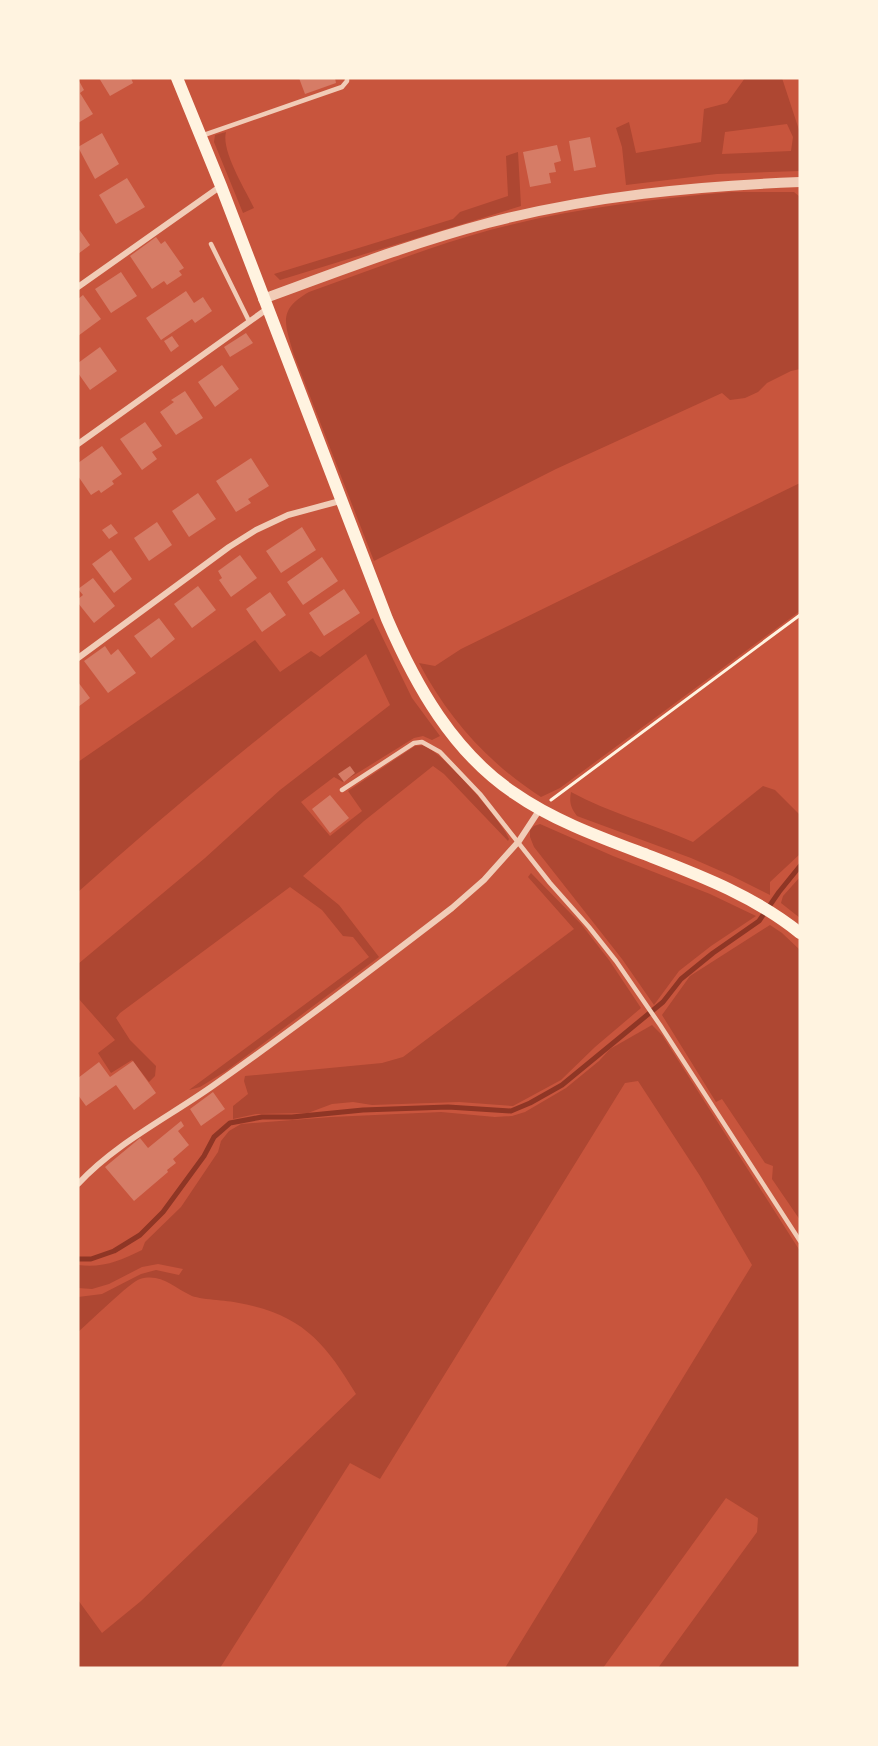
<svg xmlns="http://www.w3.org/2000/svg" width="878" height="1746" viewBox="0 0 878 1746" font-family="'Noto Serif',serif">
  <style>
    .green { fill: #ae4732; fill-rule: evenodd }
    .lines { fill: none; stroke-linecap: round; stroke-linejoin: round }
    .stream { stroke: #8f3625; stroke-width: 5 }
    .building { fill: #d67c66 }
    .path { stroke: #fff3e0; stroke-width: 3 }
    .service { stroke: #f1ccb7; stroke-width: 4.5 }
    .minor { stroke: #f1ccb7; stroke-width: 6 }
    .tertiary { stroke: #f1ccb7; stroke-width: 10 }
    .secondary { stroke: #fff3e0; stroke-width: 12 }
  </style>
  <rect width="100%" height="100%" fill="#c8553d"/>
  <path class="green" d="M745,78H782L800,133V171L717,174L626,185L622,147L616,128L629,122L636,153L701,142L704,109L727,103ZM787,124L793,137L791,151L722,154L725,132Z
    M226,132C221,151 245,189 254,208L243,213L214,142L215,135Z
    M518,152L521,206L280,280L274,274L453,219L460,212L508,196L506,156Z
    M732,192H794L800,197V369L791,371L767,383L758,392L745,398L730,400L722,393L556,469L374,561L294,355C285,324 277,310 309,292C369,271 428,247 490,230C569,209 650,199 732,192Z
    M800,483V611L560,788L541,797C488,763 448,718 419,663L435,666L461,649Z
    M373,618L412,698L440,736L432,740L423,736L414,738L343,782L334,777L301,802L330,836L362,811L348,791L415,746C418,746 421,745 424,746C442,751 502,821 509,839L508,841L444,774L433,766L364,821L303,876L339,905L379,957L226,1071L200,1087L189,1090L369,957L353,937L343,936L322,910L290,887L120,1013L116,1018L130,1040L156,1066L155,1076L149,1082L132,1060L111,1073L98,1053L115,1040L78,998V964L205,858L280,790L390,705L366,654C267,730 170,809 78,892V762L255,640L280,672L311,651L320,657Z
    M763,786L775,790L800,815V854L770,882V895L732,876L691,858L577,816C571,808 569,803 571,792C610,813 652,824 693,842Z
    M540,824L613,856L710,894L756,916L711,946L679,971L654,1005L622,959L534,847L530,837V830L534,826Z
    M531,873L581,924L609,960L641,1008L595,1047L561,1080L513,1106L459,1102L372,1105L353,1102L332,1104L308,1113L256,1114L233,1119V1106L248,1094L244,1081L245,1076L382,1063L403,1057L574,929L528,877Z
    M800,877V918L781,903L783,896Z
    M770,925L782,933L800,950V1220L772,1179L773,1166L765,1163L722,1099L716,1102L662,1015L690,976Z
    M652,1025L662,1035L800,1251V1668H658L757,1532L758,1518L726,1498L603,1668H505L752,1265L700,1176L638,1081L625,1083L380,1479L350,1463L220,1668H78V1600L102,1633L141,1601L356,1394C325,1342 301,1314 239,1303C227,1300 199,1300 190,1295C173,1287 161,1273 140,1279C130,1282 89,1323 78,1332V1297L102,1294L141,1274L156,1270L179,1275L183,1269L158,1264L142,1267L109,1284L92,1289L78,1288V1265C103,1268 120,1261 142,1250L145,1242L181,1207L218,1152L221,1141L229,1131L241,1124L331,1117L441,1112L495,1117L512,1116L525,1112L566,1088L599,1061L610,1049Z"/>
  <g class="lines">
    <path class="stream" d="M78,1259H91L114,1251L140,1235L163,1212L204,1156L214,1137L230,1123L262,1117H292L363,1110L448,1107L511,1111L530,1103L562,1085L663,1002L681,979L713,953L759,921L779,892L800,866"/>
  </g>
  <path class="building" d="M99,78H131L133,83L110,96Z
    M299,78H335L336,83L305,94Z
    M78,79L84,90L80,93L93,114L78,123Z
    M102,133L119,164L95,179L78,147Z
    M590,137L596,167L574,171L569,141Z
    M557,145L561,161L554,163L556,172L549,173L551,183L530,187L523,152Z
    M127,178L145,207L116,224L99,195Z
    M78,228L90,245L78,254Z
    M156,237L161,244L165,241L184,268L179,271L182,275L167,285L164,281L152,289L130,256Z
    M121,272L137,296L111,313L95,289Z
    M186,291L194,303L203,297L212,311L195,323L192,319L161,340L146,318Z
    M83,295L101,319L78,336V299Z
    M246,333L253,343L230,357L224,347Z
    M172,336L179,346L171,352L164,341Z
    M100,347L117,371L90,390L78,373V363Z
    M222,365L239,389L215,407L198,382Z
    M185,391L203,418L176,435L160,412L174,402L171,400Z
    M145,422L162,446L152,452L157,459L142,470L120,439Z
    M102,446L122,474L112,481L114,484L101,493L99,490L91,495L78,476V463Z
    M251,458L269,486L248,499L251,503L236,512L216,481Z
    M198,493L216,519L189,537L172,511Z
    M157,522L172,545L149,561L134,538Z
    M111,524L118,533L109,539L102,530Z
    M302,527L316,550L281,573L266,551Z
    M111,550L132,579L114,593L92,564Z
    M240,555L257,578L231,597L219,580L222,578L218,571Z
    M322,557L338,581L303,605L287,582Z
    M93,578L115,606L94,623L78,603V599L83,595L78,589Z
    M198,586L216,610L192,628L174,604Z
    M344,589L360,613L324,636L309,613Z
    M270,592L286,615L262,632L246,609Z
    M159,618L175,639L151,658L134,636Z
    M105,646L111,655L118,649L136,673L108,693L84,661Z
    M78,682L90,698L78,707Z
    M350,766L355,773L344,782L338,774Z
    M330,795L349,818L330,833L312,809Z
    M133,1061L156,1093L134,1110L116,1085L86,1106L78,1095V1078L99,1062L110,1077Z
    M213,1092L225,1109L201,1126L190,1109Z
    M181,1121L184,1126L178,1131L189,1145L173,1159L176,1163L167,1170L168,1172L134,1201L105,1167L140,1138L148,1148Z"/>
  <g class="lines">
    <path class="path" d="M551,800L800,615"/>
    <path class="service" d="M201,136L342,87L347,81V78
      M211,244L249,321
      M342,790L414,743L422,742L440,752L480,794L550,883L589,927L616,961L660,1025L800,1241"/>
    <path class="minor" d="M78,287L221,186
      M78,444L267,309
      M78,658L229,547L256,530L288,515L340,501
      M78,1184C116,1143 169,1117 214,1085C295,1028 374,968 452,908L484,880L519,841L540,809"/>
    <path class="tertiary" d="M263,299C337,272 412,243 488,223C591,196 695,186 800,182"/>
    <path class="secondary" d="M177,78L221,186L387,619C416,686 453,752 514,793C554,821 602,838 647,855C701,876 754,896 800,933"/>
  </g>
  <rect width="878" height="1746" fill="none" stroke="#fff3e0" stroke-width="159"/>
</svg>
